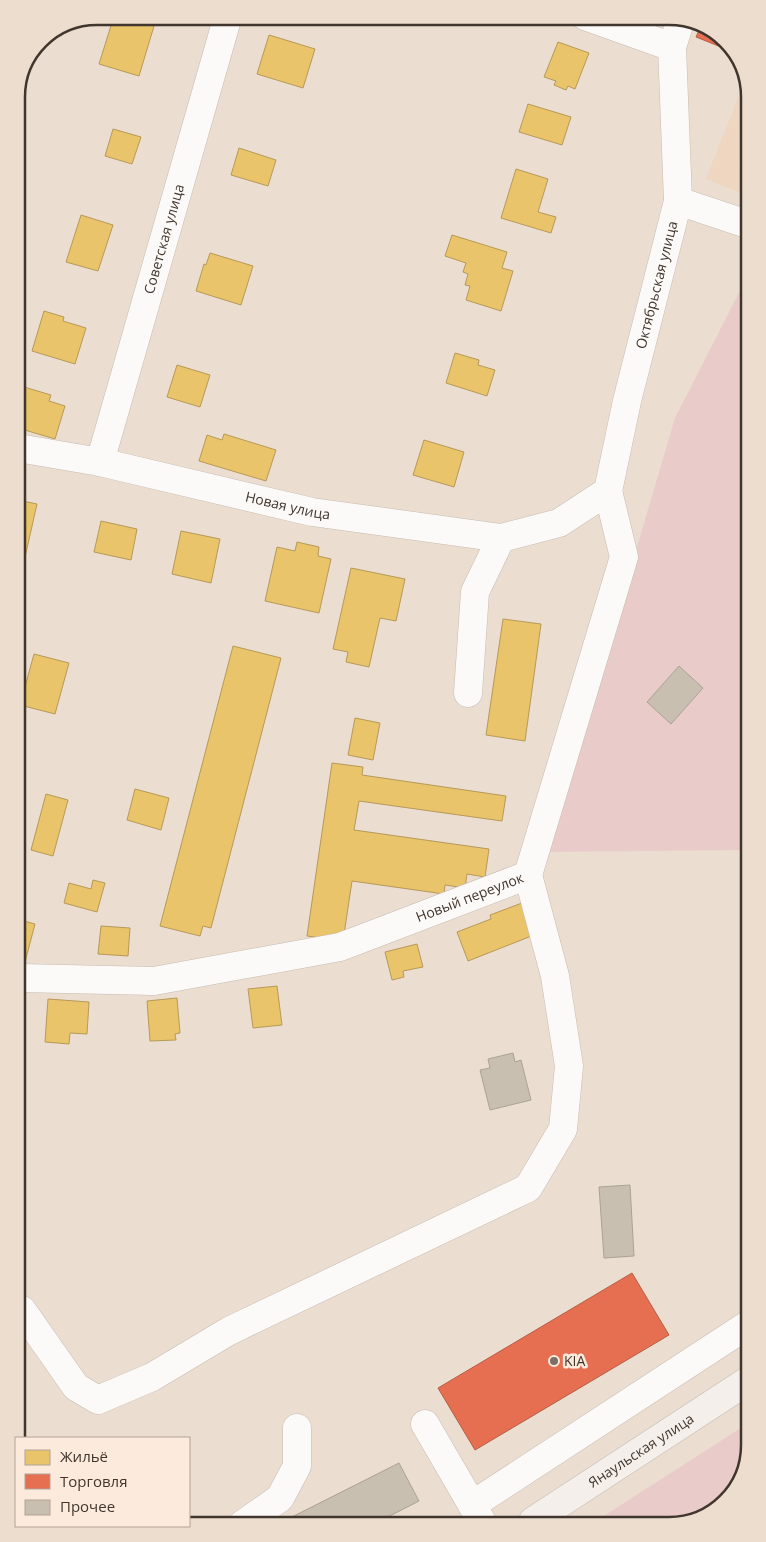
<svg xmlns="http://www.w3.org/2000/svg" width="766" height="1542" viewBox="0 0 766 1542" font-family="'Open Sans',sans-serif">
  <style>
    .built { fill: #eed6c0 }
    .green { fill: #e9ccc9 }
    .homes { fill: #e9c46a; stroke: #b79958 }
    .shops { fill: #e76f51; stroke: #b55e46 }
    .building { fill: #c8bfb1; stroke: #aba297 }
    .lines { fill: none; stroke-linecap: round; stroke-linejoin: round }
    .minor-casing { stroke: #c7bcb2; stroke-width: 29 }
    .major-casing { stroke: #c3bcb5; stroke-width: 29 }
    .minor { stroke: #fcfaf8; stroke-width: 28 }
    .major { stroke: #f5efec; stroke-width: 28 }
    .poi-dot { fill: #7c7066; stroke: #fcebdd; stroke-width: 2 }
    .labels { text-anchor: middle; stroke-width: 5; stroke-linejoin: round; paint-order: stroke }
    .street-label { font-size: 14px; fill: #41362d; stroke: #fcebdd }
    .poi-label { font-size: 14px; fill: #41362d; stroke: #fcebdd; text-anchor: start }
    .rim { fill: none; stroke: #41362d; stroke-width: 2.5 }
  </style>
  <rect width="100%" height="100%" fill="#ebddd0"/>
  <path class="built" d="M744,83V149L739,162L744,164V194L706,179Z"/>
  <path class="green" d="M744,283L747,850L547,852L675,418Z
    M750,1422V1446L736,1490L700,1520L596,1521Z"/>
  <path class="homes" d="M114,16H120L154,26L139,76L99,64Z
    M388,16H405L403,22Z
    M269,35L315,49L303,88L257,74Z
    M558,42L589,53L575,89L568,86L566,90L554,85L556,81L544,77Z
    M528,104L571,117L562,145L519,132Z
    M113,129L141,137L132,164L105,156Z
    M239,148L276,160L268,186L231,175Z
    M516,169L548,179L538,212L556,217L551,233L501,218Z
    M81,215L113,225L98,271L66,262Z
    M452,235L507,252L502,268L513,271L501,311L466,300L470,286L465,285L468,274L463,272L466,263L445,256Z
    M210,253L253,266L241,305L196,291L204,264L206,265Z
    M44,311L64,317L63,321L86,328L75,364L32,351Z
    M455,353L479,360L478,365L495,370L487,396L446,383Z
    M177,365L210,375L200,407L167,397Z
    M24,387L51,395L49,401L65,406L55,439L18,428V408Z
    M224,434L276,450L266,481L199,461L207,435L222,440Z
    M424,440L464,452L454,487L413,475Z
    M18,500L37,504L19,584H18Z
    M101,521L137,529L131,560L94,552Z
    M181,531L220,539L211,583L172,574Z
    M297,542L319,547L318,556L331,559L319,613L265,601L277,547L295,551Z
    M351,568L405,579L396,621L380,618L369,667L346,662L348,652L333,649Z
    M503,619L541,624L525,741L486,735Z
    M233,646L281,658L211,928L203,926L200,936L160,926Z
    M34,654L69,663L55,714L20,705Z
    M355,718L380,723L373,760L348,755Z
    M332,763L363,767L362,775L506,796L502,821L359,801L354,830L489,849L485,877L467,874L465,888L445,885L444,894L352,881L343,941L307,936Z
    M135,789L169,798L161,830L127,820Z
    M46,794L68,800L53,856L31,850Z
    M93,880L105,883L97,912L64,903L69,883L91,889Z
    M522,903L534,935L468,961L457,932L491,919L490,915Z
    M20,920L35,924L25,962L20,960Z
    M101,926L130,928L128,956L98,954Z
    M417,944L423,967L403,971L404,977L392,980L385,952Z
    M277,986L282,1025L253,1028L248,989Z
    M177,998L180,1033L175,1034L176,1040L150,1041L147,1001Z
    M48,999L89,1002L87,1034L70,1033L69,1044L45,1042Z"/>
  <path class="shops" d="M701,26L718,33L729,47L726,49L696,37Z
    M632,1273L669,1335L475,1450L438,1388Z"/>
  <path class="building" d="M679,666L703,688L671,724L647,702Z
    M513,1053L515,1062L521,1060L531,1100L490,1110L480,1070L490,1068L488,1059Z
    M630,1185L634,1256L604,1258L599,1187Z
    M399,1463L419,1501L376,1523H280Z"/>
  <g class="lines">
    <defs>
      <g id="minor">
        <path d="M585,16L672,47"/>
        <path d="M678,201L744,223"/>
        <path id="s1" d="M18,448L100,462L312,512L501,538L559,523L608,491L627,401L678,201L672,47L681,19"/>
        <path id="s2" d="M100,462L228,16"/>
        <path d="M468,693L475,592L501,538"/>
        <path id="s3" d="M20,978L154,981L340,947L528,875L624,557L608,491"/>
        <path d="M22,1310L76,1387L98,1400L152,1377L229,1331L528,1188L563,1129L569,1066L555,976L528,875"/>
        <path d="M425,1424L482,1522"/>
        <path d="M472,1505L749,1324"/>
        <path d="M243,1524L280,1498L297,1466V1428"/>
      </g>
      <g id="major">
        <path id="s4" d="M533,1521L749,1380"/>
      </g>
    </defs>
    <use href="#minor" class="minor-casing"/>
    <use href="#major" class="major-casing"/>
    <use href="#minor" class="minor"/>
    <use href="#major" class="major"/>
  </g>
  <circle class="poi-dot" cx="554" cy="1361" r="5"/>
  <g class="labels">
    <g class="street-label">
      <text dy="5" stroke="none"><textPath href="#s2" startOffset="232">Советская улица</textPath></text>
      <text dy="5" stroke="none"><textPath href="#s1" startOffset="822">Октябрьская улица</textPath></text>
      <text dy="5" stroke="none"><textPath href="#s1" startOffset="276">Новая улица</textPath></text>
      <text dy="5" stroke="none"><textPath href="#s3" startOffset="462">Новый переулок</textPath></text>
      <text dy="5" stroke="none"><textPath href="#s4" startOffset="129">Янаульская улица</textPath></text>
    </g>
    <g class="poi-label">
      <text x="564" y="1366">KIA</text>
    </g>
  </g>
  <path d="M0 0H766V1542H0ZM97 25H669A72 72 0 0 1 741 97V1445A72 72 0 0 1 669 1517H97A72 72 0 0 1 25 1445V97A72 72 0 0 1 97 25Z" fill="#edddcf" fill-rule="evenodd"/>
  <path class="rim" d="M97 25H669A72 72 0 0 1 741 97V1445A72 72 0 0 1 669 1517H97A72 72 0 0 1 25 1445V97A72 72 0 0 1 97 25Z"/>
  <rect x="15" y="1437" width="175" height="90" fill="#fcebdd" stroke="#b1a397"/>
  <rect x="25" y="1450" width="25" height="15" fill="#e9c46a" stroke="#b1a397"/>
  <text x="60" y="1462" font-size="15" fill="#41362d">Жильё</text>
  <rect x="25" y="1474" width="25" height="15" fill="#e76f51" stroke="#b1a397"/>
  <text x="60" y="1487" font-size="15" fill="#41362d">Торговля</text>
  <rect x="25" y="1500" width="25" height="15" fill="#c8bfb1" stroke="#b1a397"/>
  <text x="60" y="1512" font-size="15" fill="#41362d">Прочее</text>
</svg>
